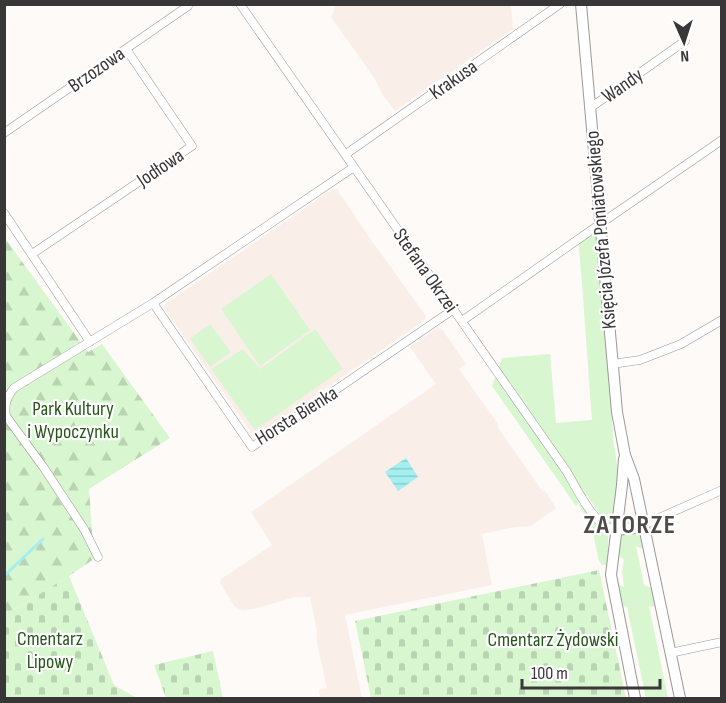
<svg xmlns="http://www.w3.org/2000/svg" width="726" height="703" viewBox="0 0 726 703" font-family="'Sofia Sans Condensed',sans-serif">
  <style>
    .built { fill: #faeee8 }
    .green { fill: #d8f6d0 }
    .forest { fill: url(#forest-firs) }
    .cemetery { fill: url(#cemetery-stones) }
    .water { fill: url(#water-rules) }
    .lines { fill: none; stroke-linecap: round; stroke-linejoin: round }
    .stream { stroke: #a4eff0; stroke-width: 3 }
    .street-casing { stroke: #9b9896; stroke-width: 9 }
    .secondary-casing { stroke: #9b9896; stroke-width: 12 }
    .street { stroke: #fff; stroke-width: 8 }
    .secondary { stroke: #fff; stroke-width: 10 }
    .labels { text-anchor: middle; stroke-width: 4.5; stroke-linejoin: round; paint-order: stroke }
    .street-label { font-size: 20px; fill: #383636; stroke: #fff }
    .park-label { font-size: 20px; fill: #27561a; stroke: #fff }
    .district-label { font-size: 26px; font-weight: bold; letter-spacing: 1.5px; fill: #4e4b49; stroke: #fff }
  </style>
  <defs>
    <pattern id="forest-firs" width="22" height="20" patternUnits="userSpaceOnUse" patternTransform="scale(1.5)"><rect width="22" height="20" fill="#d8f6d0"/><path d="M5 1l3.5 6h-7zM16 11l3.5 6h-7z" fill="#bad4b3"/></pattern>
    <pattern id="cemetery-stones" width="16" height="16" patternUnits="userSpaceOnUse" patternTransform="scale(1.5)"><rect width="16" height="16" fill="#d8f6d0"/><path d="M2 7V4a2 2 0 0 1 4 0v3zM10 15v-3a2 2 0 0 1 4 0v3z" fill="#bad4b3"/></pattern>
    <pattern id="water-rules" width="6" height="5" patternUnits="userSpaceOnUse" patternTransform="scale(1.5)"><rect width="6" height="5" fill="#a4eff0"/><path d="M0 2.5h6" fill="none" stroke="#8ecece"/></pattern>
  </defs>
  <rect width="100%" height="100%" fill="#fefaf8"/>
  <path class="built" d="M336,5H511L513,29L395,111L383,95L375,79L331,17Z
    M333,189H337L369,237L426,316L425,320L257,436L253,435L164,308L165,304Z
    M437,328L442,329L466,364L459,369L498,424L497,426L543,492L545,491L556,508L531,526L515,527L482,534L492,585L345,615L362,698H320L319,690L327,688L317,643V631L310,597H295L254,609L242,610L235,607L220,583L221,579L272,545L251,512L436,384L410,347Z"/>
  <path class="green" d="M600,224L613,438L620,485L614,525L603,519L587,495L576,506L492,386L502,358L550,354L556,423L592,420C587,359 584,299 578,239Z
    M271,274L310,330L260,366L221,309Z
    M210,324L231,352L210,367L190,339Z
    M315,329L343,369L255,430L211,369L243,349L260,369Z
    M578,504L584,505L600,526L608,532V565H602L599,561L591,525Z
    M638,532L640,534L643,549L636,546L644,585L652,588L656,607L649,606L668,698H646L627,607L619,604L617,584L624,587L622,571L624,560L617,554L620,537L622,534Z"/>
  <path class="forest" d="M4,237L88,352L102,344L170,438L89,489L94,559L69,576L5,615Z"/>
  <path class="cemetery" d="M599,570L626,698H371L355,621Z
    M69,576L114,685L137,698H5V615Z
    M213,651L223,698H166L154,665Z"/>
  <path class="water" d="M406,458L418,477L398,491L385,472Z"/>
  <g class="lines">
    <path class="stream" d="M4,576L43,539"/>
    <defs>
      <path id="street" d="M240,4L567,472C577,489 595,528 616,530
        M590,108L685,41
        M4,133L188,6
        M346,154L560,4
        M4,213L90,342
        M32,254L192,146L126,49
        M153,303L252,447L454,309
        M462,321L600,224L722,140
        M612,364L640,360L681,344L722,320
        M643,525L722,490
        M98,557L84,529L44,468L6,416C4,404 7,397 14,388L153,303L354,167
        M670,653L722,642"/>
      <path id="secondary" d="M581,4L617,412L625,455L634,479L680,698
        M624,459L622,485L611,575L635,698
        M616,530L635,528L643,525"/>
    </defs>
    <use href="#street" class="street-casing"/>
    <use href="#secondary" class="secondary-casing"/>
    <use href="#street" class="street"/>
    <use href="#secondary" class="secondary"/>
  </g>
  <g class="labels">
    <g class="street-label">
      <text transform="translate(96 69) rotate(-35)" y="7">Brzozowa</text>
      <text transform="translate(453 79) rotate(-35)" y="7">Krakusa</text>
      <text transform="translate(622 85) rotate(-35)" y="7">Wandy</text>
      <text transform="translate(160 167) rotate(-34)" y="7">Jodłowa</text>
      <text transform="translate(600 230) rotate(-95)" y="7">Księcia Józefa Poniatowskiego</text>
      <text transform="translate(426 270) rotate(55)" y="7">Stefana Okrzei</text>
      <text transform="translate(296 415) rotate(-32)" y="7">Horsta Bienka</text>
    </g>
    <g class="park-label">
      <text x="73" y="415">Park Kultury<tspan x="73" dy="23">i Wypoczynku</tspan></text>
      <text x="50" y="645">Cmentarz<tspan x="50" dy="23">Lipowy</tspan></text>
      <text x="553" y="646">Cmentarz Żydowski</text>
    </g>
    <g class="district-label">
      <text x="630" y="533">ZATORZE</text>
    </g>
  </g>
  <rect width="726" height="703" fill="none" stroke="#383636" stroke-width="12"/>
  <g transform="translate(684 42) rotate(177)" stroke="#ffffff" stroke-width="4.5" paint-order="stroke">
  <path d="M0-4.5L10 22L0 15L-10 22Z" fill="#383636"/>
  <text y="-9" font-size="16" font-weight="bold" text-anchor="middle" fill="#383636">N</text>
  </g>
  <path d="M522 679v9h138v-9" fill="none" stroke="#383636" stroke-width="3"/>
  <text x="531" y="679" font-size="18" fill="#383636" stroke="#ffffff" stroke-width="4.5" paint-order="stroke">100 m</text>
</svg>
